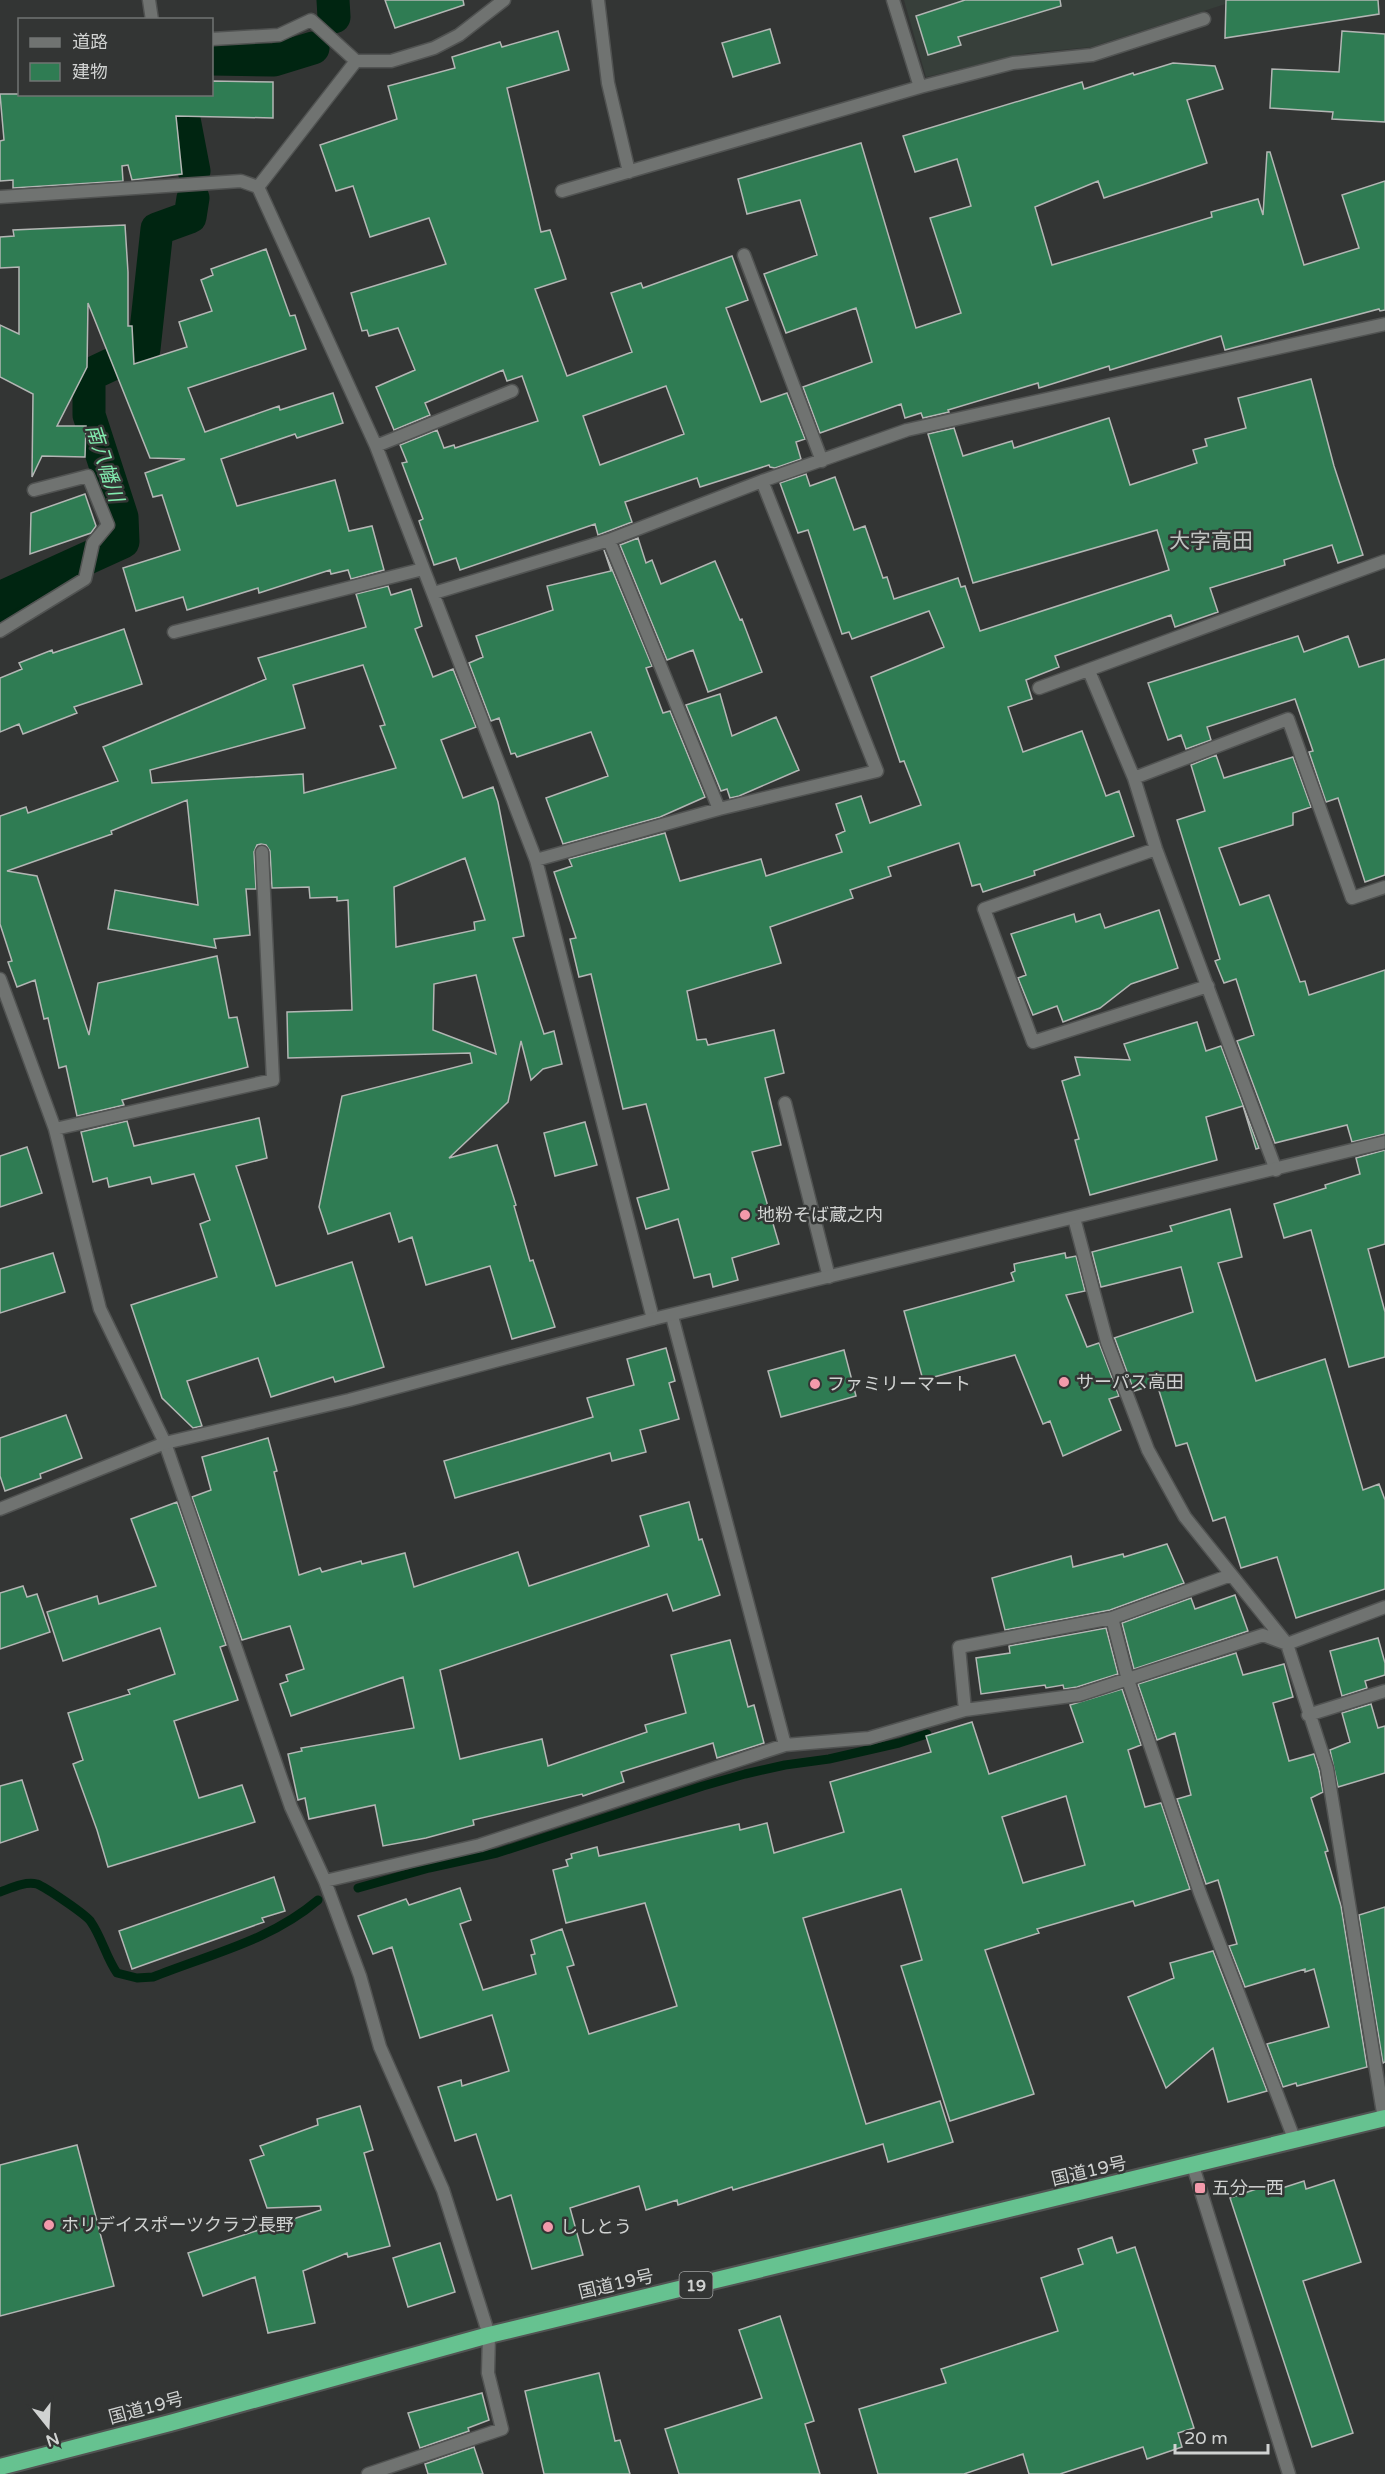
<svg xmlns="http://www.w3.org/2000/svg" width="1385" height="2474" viewBox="0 0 1385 2474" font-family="'Varela Round','Noto Sans JP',sans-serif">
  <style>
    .built { fill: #373f3a }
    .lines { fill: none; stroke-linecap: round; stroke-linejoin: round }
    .stream { stroke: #002511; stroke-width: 9 }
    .canal { stroke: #002511; stroke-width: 33 }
    .building { fill: #2f7c53; stroke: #b3b6b4; stroke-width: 1.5; fill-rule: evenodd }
    .minor-casing { stroke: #515352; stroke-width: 15 }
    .tertiary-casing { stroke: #515352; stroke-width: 15 }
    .trunk-casing { stroke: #515352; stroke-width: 20 }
    .minor { stroke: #707371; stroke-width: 12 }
    .tertiary { stroke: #707371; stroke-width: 12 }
    .trunk { stroke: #66c290; stroke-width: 16 }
    .poi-dot { fill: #f39aab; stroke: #333534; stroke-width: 2 }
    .labels { text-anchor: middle; stroke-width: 5; stroke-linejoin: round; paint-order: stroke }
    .shield { fill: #333534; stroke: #a1a3a2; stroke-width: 1.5 }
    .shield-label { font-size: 16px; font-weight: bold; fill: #d0d2d1 }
    .poi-label { font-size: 18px; fill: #d0d2d1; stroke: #333534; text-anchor: start }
    .street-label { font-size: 18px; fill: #d0d2d1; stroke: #333534 }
    .water-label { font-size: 20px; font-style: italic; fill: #82eaae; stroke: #333534 }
    .quarter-label { font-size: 21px; fill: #c1c4c2; stroke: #333534 }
  </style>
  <rect width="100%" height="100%" fill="#333534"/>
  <path class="built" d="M904,0H1238L1091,47L1028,53L926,77Z"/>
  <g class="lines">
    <path class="stream" d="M0,618L110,548
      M358,1888L429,1868L497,1853L703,1786L745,1774L785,1765L829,1759L899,1743L927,1734
      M0,1892C11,1888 25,1881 37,1884C45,1887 87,1915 91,1922C102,1938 106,1957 117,1973L137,1978L153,1977C210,1954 270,1941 318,1900"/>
    <path class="canal" d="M333,0L334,17
      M212,59L274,60L313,48
      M186,94L181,103L194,171
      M0,598L123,542L122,517L89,415V375L144,349L157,229L190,217L193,198"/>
  </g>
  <path class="building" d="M385,0H463L464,5L395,28Z
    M965,0H1060L1061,6L958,37L961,45L928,55L916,16Z
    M1226,0H1378L1379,14L1225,38Z
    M770,29L780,63L733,77L722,43Z
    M558,31L569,70L507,88L541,232L550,230L566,279L535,289L567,376L632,352L611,293L641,283L643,288L732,256L748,300L726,308L761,402L787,393L805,439L796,442L801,459L775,468L770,467L769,465L700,487L697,478L625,502L632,522L598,535L595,524L460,570L456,558L434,565L419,521L423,519L402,463L407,462L400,445L437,430L444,448L454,445L455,448L538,421L522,376L507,381L503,370L425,403L430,415L394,430L376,387L415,370L398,328L369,336L367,330L362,331L351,293L446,264L429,218L370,237L353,186L336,191L320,145L397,119L388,86L455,68L452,57L500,42L502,47ZM666,386L684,434L600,465L583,416Z
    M1342,31L1385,34V122L1332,119L1333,112L1270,108L1272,69L1339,72Z
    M1173,63L1215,66L1223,89L1187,100L1207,163L1104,198L1098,181L1035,207L1052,265L1212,217L1211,212L1258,199L1263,215L1267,152H1270L1304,265L1359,248L1342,195L1385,181V310L1380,311L1379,309L1225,350L1221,336L1110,370L1109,366L1039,388L1038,383L948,410L949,412L923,418L921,413L905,418L901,404L820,433L803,387L872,362L856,308L786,333L764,274L817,255L800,200L747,214L738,179L861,143L916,328L961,313L930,218L971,206L957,159L915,172L903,136L1082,82L1084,89L1133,73L1134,75Z
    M212,81L273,82V118L176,116L182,174L132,180L128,165L122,166L123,181L13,188V180L0,181V141L4,140L0,94H212Z
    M125,225L128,272V326H132L134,364L187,347L179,322L212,311L201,280L213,275L211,269L266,249L290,316L295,315L306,349L188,388L205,432L279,406L280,410L333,393L343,423L297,438L295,434L221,459L237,506L335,480L349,531L372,526L384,570L351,579L348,570L331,574L330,570L259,593L258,588L187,610L183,597L136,611L123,568L180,550L162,495L153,497L145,473L185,459L150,458L88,303L87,367L57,426H86L85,457L42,456L32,477L33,394L0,377V325L19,334V267L0,268V237L14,236L13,230Z
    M1311,379L1334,466L1363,555L1338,563L1332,545L1284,560L1285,565L1210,588L1218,612L1175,627L1171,615L1055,656L1059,667L1026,680L1032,699L1008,707L1023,752L1082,731L1106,796L1119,791L1134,836L1034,871L1035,875L983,892L980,884L972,886L959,843L888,867L891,876L850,890L853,898L770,927L781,963L687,991L697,1040L706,1039L708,1045L774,1030L784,1073L765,1078L781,1145L752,1152L779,1244L732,1258L738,1280L713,1287L710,1274L694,1278L678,1219L646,1229L637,1198L669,1189L646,1104L623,1109L591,974L579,977L570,939L576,938L554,872L572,866L569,859L665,833L680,881L761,859L766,876L842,852L836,835L845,831L836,804L861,796L870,823L921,805L904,761L900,762L871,677L944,647L929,611L852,639L849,632L842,634L808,530L798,533L780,483L806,474L810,486L835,477L854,530L865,526L883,578L887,577L894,599L958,578L961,587L965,586L980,631L1169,570L1157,530L973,583L928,434L954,428L963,456L1012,441L1014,448L1109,418L1130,485L1197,463L1193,450L1207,446L1205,439L1246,428L1238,398Z
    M85,494L96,526L91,533L30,554L31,513Z
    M638,538L646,563L652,560L661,584L715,561L740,620L742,619L762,672L708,692L693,650L667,660L620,545Z
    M604,550L652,666L646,668L663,713L670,711L705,797L660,817L563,844L546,798L608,776L591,732L517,757L515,753L511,754L499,718L491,721L469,663L483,657L476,636L553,610L547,586L611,571Z
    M388,586L391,595L411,589L422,626L415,629L433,677L453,669L476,727L441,740L463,798L493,787L498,802L524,936L513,938L544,1034L554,1031L562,1064L543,1069L531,1080L521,1041L508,1102L449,1158L497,1145L516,1205L514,1206L530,1261L533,1260L555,1327L512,1339L490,1266L426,1285L412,1237L399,1242L390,1213L328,1234L319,1207L342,1096L472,1063L470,1053L288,1058L287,1012L352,1010L348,900L337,901V897L310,898L309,887L272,888L270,851L266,845L261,844L257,845L254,852L256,889H246L250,935L214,939L216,948L108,929L115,890L198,905L187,800L111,831L112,834L7,871L37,876L89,1035L98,983L217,956L229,1018L237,1017L248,1067L122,1100L124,1105L77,1116L66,1066L59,1068L48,1018L44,1019L35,980L17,987L8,962L12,961L0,924V816L26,807L28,813L118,781L103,747L266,679L258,658L366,627L356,594ZM363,665L385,725L380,726L396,768L304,793L303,774L152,783L150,770L305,728L293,685ZM465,858L485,920L474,922L475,930L396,947L394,887ZM476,975L496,1054L433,1030L434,984Z
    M124,629L142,684L74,707L77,713L23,734L19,724L0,732V678L22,669L19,663L52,650L53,653Z
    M1298,636L1304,652L1348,636L1359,667L1385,659V875L1365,882L1338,798L1326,802L1309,752L1313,751L1295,699L1207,727L1211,740L1186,749L1181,735L1168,740L1148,683Z
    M720,694L732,736L776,717L799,770L739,796L730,798L727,789L721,791L686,705Z
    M1216,755L1224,778L1293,757L1311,807L1293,813V825L1219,848L1240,905L1269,895L1300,982L1305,981L1309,995L1385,970V1134L1352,1142L1347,1125L1275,1143L1237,1041L1254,1035L1236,979L1224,983L1215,961L1220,959L1177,820L1205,811L1191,765Z
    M1159,910L1178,968L1131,984L1100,1008L1063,1022L1057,1006L1033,1015L1018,978L1026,975L1011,934L1074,914L1076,922L1100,914L1105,928Z
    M1197,1022L1206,1051L1221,1046L1259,1148L1256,1149L1243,1106L1206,1117L1217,1160L1090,1195L1075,1140L1079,1139L1062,1081L1080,1075L1075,1057L1130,1060L1124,1044Z
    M259,1118L267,1158L236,1166L276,1286L352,1262L384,1367L335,1382L333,1377L271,1397L258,1358L187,1381L202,1426L193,1428L162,1398L131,1305L217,1277L200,1224L210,1220L194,1174L152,1184L150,1177L109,1187L107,1178L93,1182L81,1132L127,1121L134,1146Z
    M585,1122L597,1165L555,1176L544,1133Z
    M27,1147L42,1193L0,1207V1156Z
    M1385,1150V1244L1368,1249L1385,1312V1357L1349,1367L1311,1230L1284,1238L1274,1204L1326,1188L1325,1185L1360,1174L1356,1158Z
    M1230,1209L1242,1257L1218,1263L1256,1381L1325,1359L1363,1490L1379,1484L1385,1500V1589L1296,1618L1277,1557L1241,1568L1225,1517L1213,1521L1187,1443L1176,1446L1157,1384L1134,1391L1115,1339L1114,1338L1193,1312L1181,1267L1101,1287L1092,1252L1172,1231L1170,1226Z
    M53,1253L65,1292L0,1313V1269Z
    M1065,1253L1066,1258L1076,1256L1085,1291L1066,1295L1087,1347L1099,1343L1119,1396L1109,1399L1121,1430L1063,1456L1050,1421L1043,1424L1015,1355L923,1380L904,1311L1014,1281L1011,1273L1015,1271L1014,1264Z
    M666,1348L675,1381L669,1383L679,1419L640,1430L646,1452L612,1461L610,1453L455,1498L444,1461L593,1417L587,1398L634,1385L627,1359Z
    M844,1350L856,1396L781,1417L768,1371Z
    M66,1415L82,1458L40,1474L41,1478L5,1491L0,1476V1438Z
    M268,1438L277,1471L274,1472L299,1575L320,1568L322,1572L361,1561L362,1564L405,1553L414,1587L518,1552L529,1586L649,1546L640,1516L689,1502L699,1540L702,1539L720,1595L673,1611L667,1594L440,1670L460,1759L542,1739L548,1766L647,1732L645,1725L686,1713L671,1655L730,1640L748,1707L754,1705L764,1743L717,1758L713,1743L621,1772L624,1782L583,1796L582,1794L473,1820L474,1825L426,1838L383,1846L375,1805L309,1819L305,1798L298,1800L288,1754L302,1751L301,1748L414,1728L403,1677L291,1716L280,1684L288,1681L286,1675L304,1669L290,1626L242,1640L192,1497L211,1490L202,1457Z
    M177,1502L226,1645L220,1647L238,1700L174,1721L199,1798L242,1785L255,1822L108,1867L97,1830L73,1764L83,1760L68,1713L130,1694L128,1690L175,1674L160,1628L63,1661L47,1612L97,1596L99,1604L156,1586L131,1519Z
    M1167,1544L1184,1583L1110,1610L1005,1630L992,1578L1071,1556L1073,1567L1123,1554L1124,1557Z
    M23,1586L27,1597L37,1594L50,1632L0,1649V1593Z
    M1235,1595L1248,1631L1134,1669L1122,1623L1191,1598L1195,1609Z
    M1106,1628L1118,1674L1077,1687L1064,1689L1063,1685L1046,1688L1045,1685L981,1694L976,1658L1010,1653L1009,1646Z
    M1378,1638L1385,1663V1675L1365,1681L1367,1688L1342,1696L1330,1651Z
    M1236,1653L1243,1675L1284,1664L1293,1697L1273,1703L1289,1761L1314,1754L1319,1770L1323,1792L1311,1798L1328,1851L1325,1852L1341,1906L1367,2067L1297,2086L1296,2083L1283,2087L1267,2044L1329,2027L1314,1969L1305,1972V1969L1245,1987L1229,1946L1237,1944L1218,1880L1206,1884L1177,1799L1191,1795L1175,1733L1157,1740L1138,1684Z
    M1122,1689L1141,1745L1128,1750L1145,1807L1161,1803L1190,1889L1135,1906L1133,1901L1037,1929L1039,1933L985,1950L1034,2094L950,2121L901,1966L922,1960L901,1889L803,1918L866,2124L940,2101L953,2142L888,2162L883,2144L733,2190L732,2187L678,2205L677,2200L646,2210L639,2186L570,2208L583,2255L532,2269L511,2195L497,2200L476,2134L455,2141L438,2087L461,2080L462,2086L509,2071L492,2015L420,2038L392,1947L373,1954L358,1916L406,1899L409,1905L460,1888L471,1920L460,1924L483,1990L536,1974L531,1955L535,1954L531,1940L562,1929L574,1965L567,1967L589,2034L677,2006L645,1903L566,1923L553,1870L568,1866L566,1860L572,1858L571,1854L597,1847L599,1856L739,1824L740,1830L767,1823L774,1853L844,1832L830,1782L931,1752L926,1736L972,1722L989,1774L1083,1742L1070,1705ZM1066,1796L1085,1865L1023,1883L1002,1817Z
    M1371,1704L1378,1728L1385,1726V1773L1338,1787L1330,1750L1350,1742L1342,1713Z
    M22,1780L38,1830L0,1843V1786Z
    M274,1877L285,1911L262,1918L264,1922L132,1969L119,1931Z
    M1385,1907V2062L1383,2063L1359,1915Z
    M1213,1951L1267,2091L1228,2102L1213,2048L1166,2088L1128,1997L1174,1978L1170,1963Z
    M360,2106L373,2150L364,2153L390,2246L348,2257L347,2253L303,2271L315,2323L268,2333L255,2277L203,2296L188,2253L321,2210L320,2206L267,2208L250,2160L264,2155L260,2146L318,2125L317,2119Z
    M77,2145L114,2286L0,2316V2165Z
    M1334,2180L1361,2262L1303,2281L1353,2433L1312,2447L1230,2198L1271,2184L1273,2191L1304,2181L1306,2189Z
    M1112,2237L1117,2253L1135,2247L1194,2428L1178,2433L1182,2447L1147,2459L1143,2447L1060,2474H1029L1023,2454L964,2474H878L859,2409L946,2383L941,2369L1058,2331L1041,2278L1083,2264L1078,2249Z
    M440,2243L455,2292L408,2307L393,2258Z
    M780,2316L814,2421L805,2424L820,2474H679L665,2429L762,2398L739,2330Z
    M599,2373L615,2441L620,2440L630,2474H544L525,2391Z
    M482,2393L489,2420L468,2428L469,2431L420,2448L408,2413Z
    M474,2447L483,2474H428L425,2464Z"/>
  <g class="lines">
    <defs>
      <path id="minor" d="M149,0L152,20
        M598,0L608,83L629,172
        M893,0L920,87
        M212,39L279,35L311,20L356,61L258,187
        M356,61H391L434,48L459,35L504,0
        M562,191L920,87L1013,63L1092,55L1204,19
        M0,197L241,181L258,187L376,446L536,860L653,1319
        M744,255L822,461
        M376,446L512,391
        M609,540L719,809
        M434,593L609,540L762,481L907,430L1385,324
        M0,631L85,579L93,543L108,525L88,476L34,490
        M174,632L423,569
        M1089,671L1134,778L1156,849L1276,1170
        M1039,688L1385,561
        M1134,778L1288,719L1352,898L1385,887
        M1156,849L984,909L1033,1042L1208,986
        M536,860L719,809L877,771L762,481
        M0,979L55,1129L100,1309L165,1443L291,1807L325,1881L360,1976L380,2047L443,2190L489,2335L488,2373L502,2429L368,2474
        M785,1103L829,1277
        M55,1129L273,1080L262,852
        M1074,1218L1107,1342L1148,1450L1185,1517L1287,1644L1327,1768L1384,2119
        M672,1316L785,1745
        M1112,1618L1128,1680L1200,1893L1295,2141
        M965,1710L959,1647L1112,1618L1231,1575
        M1308,1715L1385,1691
        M325,1881L480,1845L785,1745L869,1738L965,1710L1079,1695L1263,1635L1287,1644L1385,1607
        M1193,2166L1289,2474"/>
      <path id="tertiary" d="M0,1509L165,1443L349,1400L653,1319L1385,1142"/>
      <path id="trunk" d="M0,2467L170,2423L489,2335L1385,2118"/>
    </defs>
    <use href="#minor" class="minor-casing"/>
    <use href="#tertiary" class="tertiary-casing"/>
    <use href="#trunk" class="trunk-casing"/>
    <use href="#minor" class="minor"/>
    <use href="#tertiary" class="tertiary"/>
    <use href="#trunk" class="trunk"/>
  </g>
  <g class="poi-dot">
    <circle cx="745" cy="1215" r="6"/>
    <circle cx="1064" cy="1382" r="6"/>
    <circle cx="815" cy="1384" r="6"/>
    <rect x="1194" y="2182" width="12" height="12" rx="3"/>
    <circle cx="49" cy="2225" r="6"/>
    <circle cx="548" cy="2227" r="6"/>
  </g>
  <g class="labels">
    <rect class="shield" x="679.5" y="2272" width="33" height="26" rx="4.5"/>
    <g class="shield-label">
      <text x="696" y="2291">19</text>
    </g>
    <g class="poi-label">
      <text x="757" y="1221">地粉そば蔵之内</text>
      <text x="1076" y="1388">サーパス高田</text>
      <text x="827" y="1390">ファミリーマート</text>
      <text x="1212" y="2194">五分一西</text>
      <text x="61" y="2231">ホリデイスポーツクラブ長野</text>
      <text x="560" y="2233">ししとう</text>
    </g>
    <g class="street-label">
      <text transform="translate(1089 2171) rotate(-13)" y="6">国道19号</text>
      <text transform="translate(616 2284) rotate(-13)" y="6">国道19号</text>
      <text transform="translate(146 2408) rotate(-15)" y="6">国道19号</text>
    </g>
    <g class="water-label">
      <text transform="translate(105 463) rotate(72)" y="7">南八幡川</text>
    </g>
    <g class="quarter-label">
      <text x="1211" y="548">大字高田</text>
    </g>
  </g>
  <rect x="18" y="18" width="195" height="78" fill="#333534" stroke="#727473" stroke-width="1.5"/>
  <rect x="30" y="38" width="30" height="9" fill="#707371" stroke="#727473" stroke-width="1.5"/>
  <text x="72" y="48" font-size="18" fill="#d0d2d1">道路</text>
  <rect x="30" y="63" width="30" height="18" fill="#2f7c53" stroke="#727473" stroke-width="1.5"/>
  <text x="72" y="78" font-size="18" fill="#d0d2d1">建物</text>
  <g transform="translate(48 2426) rotate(162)" stroke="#333534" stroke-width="4.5" paint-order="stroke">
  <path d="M0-4.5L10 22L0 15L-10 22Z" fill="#d0d2d1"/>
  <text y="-9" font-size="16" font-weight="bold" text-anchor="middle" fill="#d0d2d1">N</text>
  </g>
  <path d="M1175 2444v9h93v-9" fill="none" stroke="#d0d2d1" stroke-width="3"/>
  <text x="1184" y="2444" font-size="18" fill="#d0d2d1" stroke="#333534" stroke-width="4.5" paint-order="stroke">20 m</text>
</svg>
